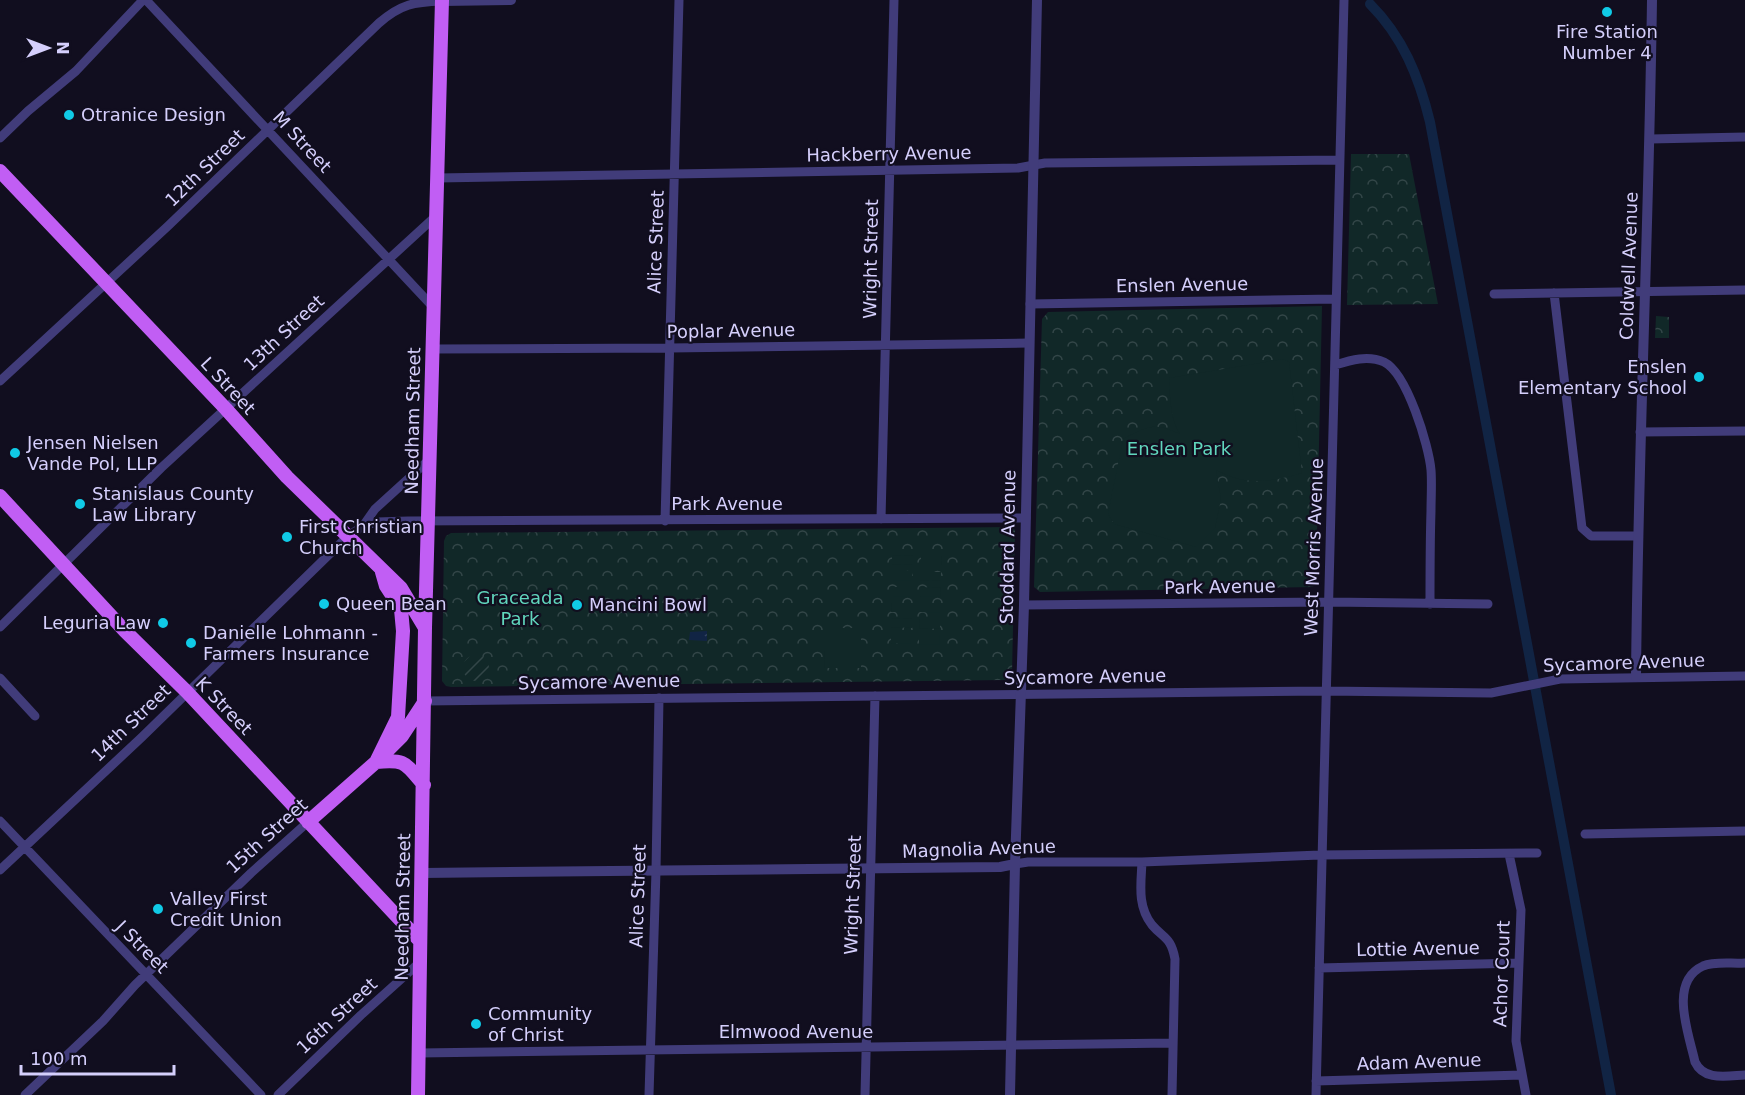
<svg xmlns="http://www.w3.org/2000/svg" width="1745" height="1095" viewBox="0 0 1745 1095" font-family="'DejaVu Sans',sans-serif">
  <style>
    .forest { fill: url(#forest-crowns) }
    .garden { fill: url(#garden-furrows) }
    .pitch { fill: #112828 }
    .water { fill: url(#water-ripples) }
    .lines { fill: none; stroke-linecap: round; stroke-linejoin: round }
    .canal { stroke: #112444; stroke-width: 10 }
    .minor { stroke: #413c7a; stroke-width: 9 }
    .tertiary { stroke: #413c7a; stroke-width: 10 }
    .primary { stroke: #c15ef4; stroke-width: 14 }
    .poi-dot { fill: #10cae6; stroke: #110e1f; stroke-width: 2 }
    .labels { text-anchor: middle; stroke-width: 4.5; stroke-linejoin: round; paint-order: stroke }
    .poi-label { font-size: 18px; fill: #d5cffc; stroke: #110e1f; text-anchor: start }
    .street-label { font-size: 18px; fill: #d5cffc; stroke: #110e1f }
    .park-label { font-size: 18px; fill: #61d6bd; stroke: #110e1f }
  </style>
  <defs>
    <pattern id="forest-crowns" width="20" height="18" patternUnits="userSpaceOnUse" patternTransform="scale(1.5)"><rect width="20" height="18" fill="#112828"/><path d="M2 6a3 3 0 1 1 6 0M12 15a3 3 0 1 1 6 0" fill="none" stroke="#334648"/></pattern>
    <pattern id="garden-furrows" width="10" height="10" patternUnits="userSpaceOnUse" patternTransform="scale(1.5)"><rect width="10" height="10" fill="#112828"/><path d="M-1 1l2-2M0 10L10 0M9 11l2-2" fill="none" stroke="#334648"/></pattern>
    <pattern id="water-ripples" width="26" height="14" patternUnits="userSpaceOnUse" patternTransform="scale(1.5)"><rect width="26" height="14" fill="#112444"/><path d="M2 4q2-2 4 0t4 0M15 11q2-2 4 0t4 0" fill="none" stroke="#334360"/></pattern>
  </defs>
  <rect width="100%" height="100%" fill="#110e1f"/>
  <path class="forest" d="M1351,154H1409L1438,304L1347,305Z
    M1322,306L1316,582L1313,587L1040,592L1034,587L1042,319L1048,312Z
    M1656,316L1669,317V338H1655Z
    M1011,527L1015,530V534L1012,673L1011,677L1005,680L451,687L446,686L442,681L444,541L446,536L451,533Z"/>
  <path class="garden" d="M463 668a13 13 0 1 1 26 0a13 13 0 1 1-26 0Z"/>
  <path class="pitch" d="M1284,359L1289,362L1302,473C1282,479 1260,484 1239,479C1231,477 1223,473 1216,470L1221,499L1215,528L1196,547L1114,524L1108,514L1123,439C1149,426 1153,422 1180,434C1170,419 1170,396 1169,378Z
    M892,555L913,556V565L892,564Z
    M921,556H942L941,565H921Z
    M892,571H912V581L892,580Z
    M920,572H941V581L920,580Z
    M892,587H912V597L892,596Z
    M920,587L941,588L940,597L920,596Z
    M892,603H912V612H891Z
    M920,604H940V613L920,612Z
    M891,618L912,619V628L891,627Z
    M920,619H940V629L919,628Z
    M824,628H861V645H824Z
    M891,635H911V644L891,643Z
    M919,635H940L939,645L919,644Z
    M824,651H861V668H825Z"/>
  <path class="water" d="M707,631V641L689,640L690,632Z"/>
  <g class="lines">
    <path class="canal" d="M1370,4C1403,37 1419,77 1430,122L1611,1095"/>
    <path class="minor" d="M146,0L434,308
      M0,138L28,111L76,71L143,0
      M1650,139L1745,137
      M438,178L1018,168L1045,163L1339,160
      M1554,293L1582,528L1591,536H1638
      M1494,294L1745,290
      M1030,304L1335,299
      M433,349L670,348L1029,343
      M1335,365C1351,360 1368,355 1384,362C1407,373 1429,446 1431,470C1432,483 1431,498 1431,511C1430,542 1430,573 1430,604
      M0,381L168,226L379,23C401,4 414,2 442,1
      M1640,432L1745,431
      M881,519L894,0
      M665,521L679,0
      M363,526L377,522L408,521L1026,518
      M1024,605L1329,602L1488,604
      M0,627L161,468L437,215
      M0,678L35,716
      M425,701L1326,691L1491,693L1560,679L1745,676
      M0,821L261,1095
      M1585,834L1745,831
      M1509,854L1521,910L1516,1041L1526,1095
      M1142,862C1141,884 1137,906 1152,925C1164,939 1171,937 1175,959L1172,1095
      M1015,864L1028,862H1142L1320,855L1537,853
      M0,870L142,737L347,537L363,526L375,509L431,458
      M1745,963C1732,964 1715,961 1703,966C1668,982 1689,1034 1695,1062C1704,1081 1726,1076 1745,1075
      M1319,968L1519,963
      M419,1053L1173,1043
      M1316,1081L1522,1075
      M25,1095L103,1021L135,985L251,873L308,822
      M278,1095L361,1015L419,963
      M649,1095L656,871L659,698
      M865,1095L875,696
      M1316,1095L1344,0"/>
    <path class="tertiary" d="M442,1L511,0
      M1636,677C1638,451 1649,226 1652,0
      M422,873L1000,867L1015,864
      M1010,1095L1015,864L1024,605L1037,0"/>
    <path class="primary" d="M0,171L226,409L287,477L401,588L425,628
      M0,496L125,631L187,692L420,941
      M382,572L386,586L401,609L403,631L398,717L376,762C406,759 405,763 424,785
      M308,822L376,762L402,736L425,701
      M418,1095L425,628L442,0"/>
  </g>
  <g class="poi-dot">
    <circle cx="1607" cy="12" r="6"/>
    <circle cx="69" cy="115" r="6"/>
    <circle cx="1699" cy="377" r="6"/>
    <circle cx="15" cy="453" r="6"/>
    <circle cx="80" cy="504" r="6"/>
    <circle cx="287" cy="537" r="6"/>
    <circle cx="324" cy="604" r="6"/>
    <circle cx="577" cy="605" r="6"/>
    <circle cx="163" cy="623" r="6"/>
    <circle cx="191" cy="643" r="6"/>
    <circle cx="158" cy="909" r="6"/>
    <circle cx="476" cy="1024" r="6"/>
  </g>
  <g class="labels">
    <g class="poi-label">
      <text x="1607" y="38" text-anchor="middle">Fire Station<tspan x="1607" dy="21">Number 4</tspan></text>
      <text x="81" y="121">Otranice Design</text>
      <text x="1687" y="373" text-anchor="end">Enslen<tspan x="1687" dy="21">Elementary School</tspan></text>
      <text x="27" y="449">Jensen Nielsen<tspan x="27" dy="21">Vande Pol, LLP</tspan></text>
      <text x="92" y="500">Stanislaus County<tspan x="92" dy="21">Law Library</tspan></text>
      <text x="299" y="533">First Christian<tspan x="299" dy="21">Church</tspan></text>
      <text x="336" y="610">Queen Bean</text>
      <text x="589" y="611">Mancini Bowl</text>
      <text x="151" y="629" text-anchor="end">Leguria Law</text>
      <text x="203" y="639">Danielle Lohmann -<tspan x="203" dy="21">Farmers Insurance</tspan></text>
      <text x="170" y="905">Valley First<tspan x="170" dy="21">Credit Union</tspan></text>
      <text x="488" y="1020">Community<tspan x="488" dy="21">of Christ</tspan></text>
    </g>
    <g class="street-label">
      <text transform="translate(302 142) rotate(47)" y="6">M Street</text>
      <text transform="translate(889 154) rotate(-1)" y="6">Hackberry Avenue</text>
      <text transform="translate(205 168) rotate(-44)" y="6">12th Street</text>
      <text transform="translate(656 242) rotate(-88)" y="6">Alice Street</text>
      <text transform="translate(871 259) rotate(-89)" y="6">Wright Street</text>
      <text transform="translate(1629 266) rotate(-88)" y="6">Coldwell Avenue</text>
      <text transform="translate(1182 285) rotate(-1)" y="6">Enslen Avenue</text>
      <text transform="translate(731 331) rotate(-1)" y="6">Poplar Avenue</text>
      <text transform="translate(284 333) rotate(-43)" y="6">13th Street</text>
      <text transform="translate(228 386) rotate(47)" y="6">L Street</text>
      <text transform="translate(413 421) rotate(-89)" y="6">Needham Street</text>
      <text x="727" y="510">Park Avenue</text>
      <text transform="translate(1008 547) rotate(-89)" y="6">Stoddard Avenue</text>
      <text transform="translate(1314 547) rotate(-88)" y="6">West Morris Avenue</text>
      <text transform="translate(1220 587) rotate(-1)" y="6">Park Avenue</text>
      <text transform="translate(1624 663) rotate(-2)" y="6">Sycamore Avenue</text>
      <text transform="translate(1085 677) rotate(-1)" y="6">Sycamore Avenue</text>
      <text transform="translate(599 682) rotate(-1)" y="6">Sycamore Avenue</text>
      <text transform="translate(224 706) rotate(46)" y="6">K Street</text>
      <text transform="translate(131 723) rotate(-44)" y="6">14th Street</text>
      <text transform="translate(267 836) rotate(-42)" y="6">15th Street</text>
      <text transform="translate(979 849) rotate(-2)" y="6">Magnolia Avenue</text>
      <text transform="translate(853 895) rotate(-88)" y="6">Wright Street</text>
      <text transform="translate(638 896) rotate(-88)" y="6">Alice Street</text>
      <text transform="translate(403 907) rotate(-89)" y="6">Needham Street</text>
      <text transform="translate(142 947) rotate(45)" y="6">J Street</text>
      <text transform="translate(1418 949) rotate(-1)" y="6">Lottie Avenue</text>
      <text transform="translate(1502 974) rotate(-88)" y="6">Achor Court</text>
      <text transform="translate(337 1016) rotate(-43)" y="6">16th Street</text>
      <text x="796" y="1038">Elmwood Avenue</text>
      <text transform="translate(1419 1062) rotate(-2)" y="6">Adam Avenue</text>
    </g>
    <g class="park-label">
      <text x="1179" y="455">Enslen Park</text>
      <text x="520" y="604">Graceada<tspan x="520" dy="21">Park</tspan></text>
    </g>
  </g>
  <g transform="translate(48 48) rotate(90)" stroke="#110e1f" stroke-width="4.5" paint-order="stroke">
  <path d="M0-4.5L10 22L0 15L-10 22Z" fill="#d5cffc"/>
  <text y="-9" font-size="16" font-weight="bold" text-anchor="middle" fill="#d5cffc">N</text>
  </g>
  <path d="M21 1065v9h153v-9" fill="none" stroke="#d5cffc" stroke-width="3"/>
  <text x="30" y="1065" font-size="18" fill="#d5cffc" stroke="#110e1f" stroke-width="4.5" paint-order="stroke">100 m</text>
</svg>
